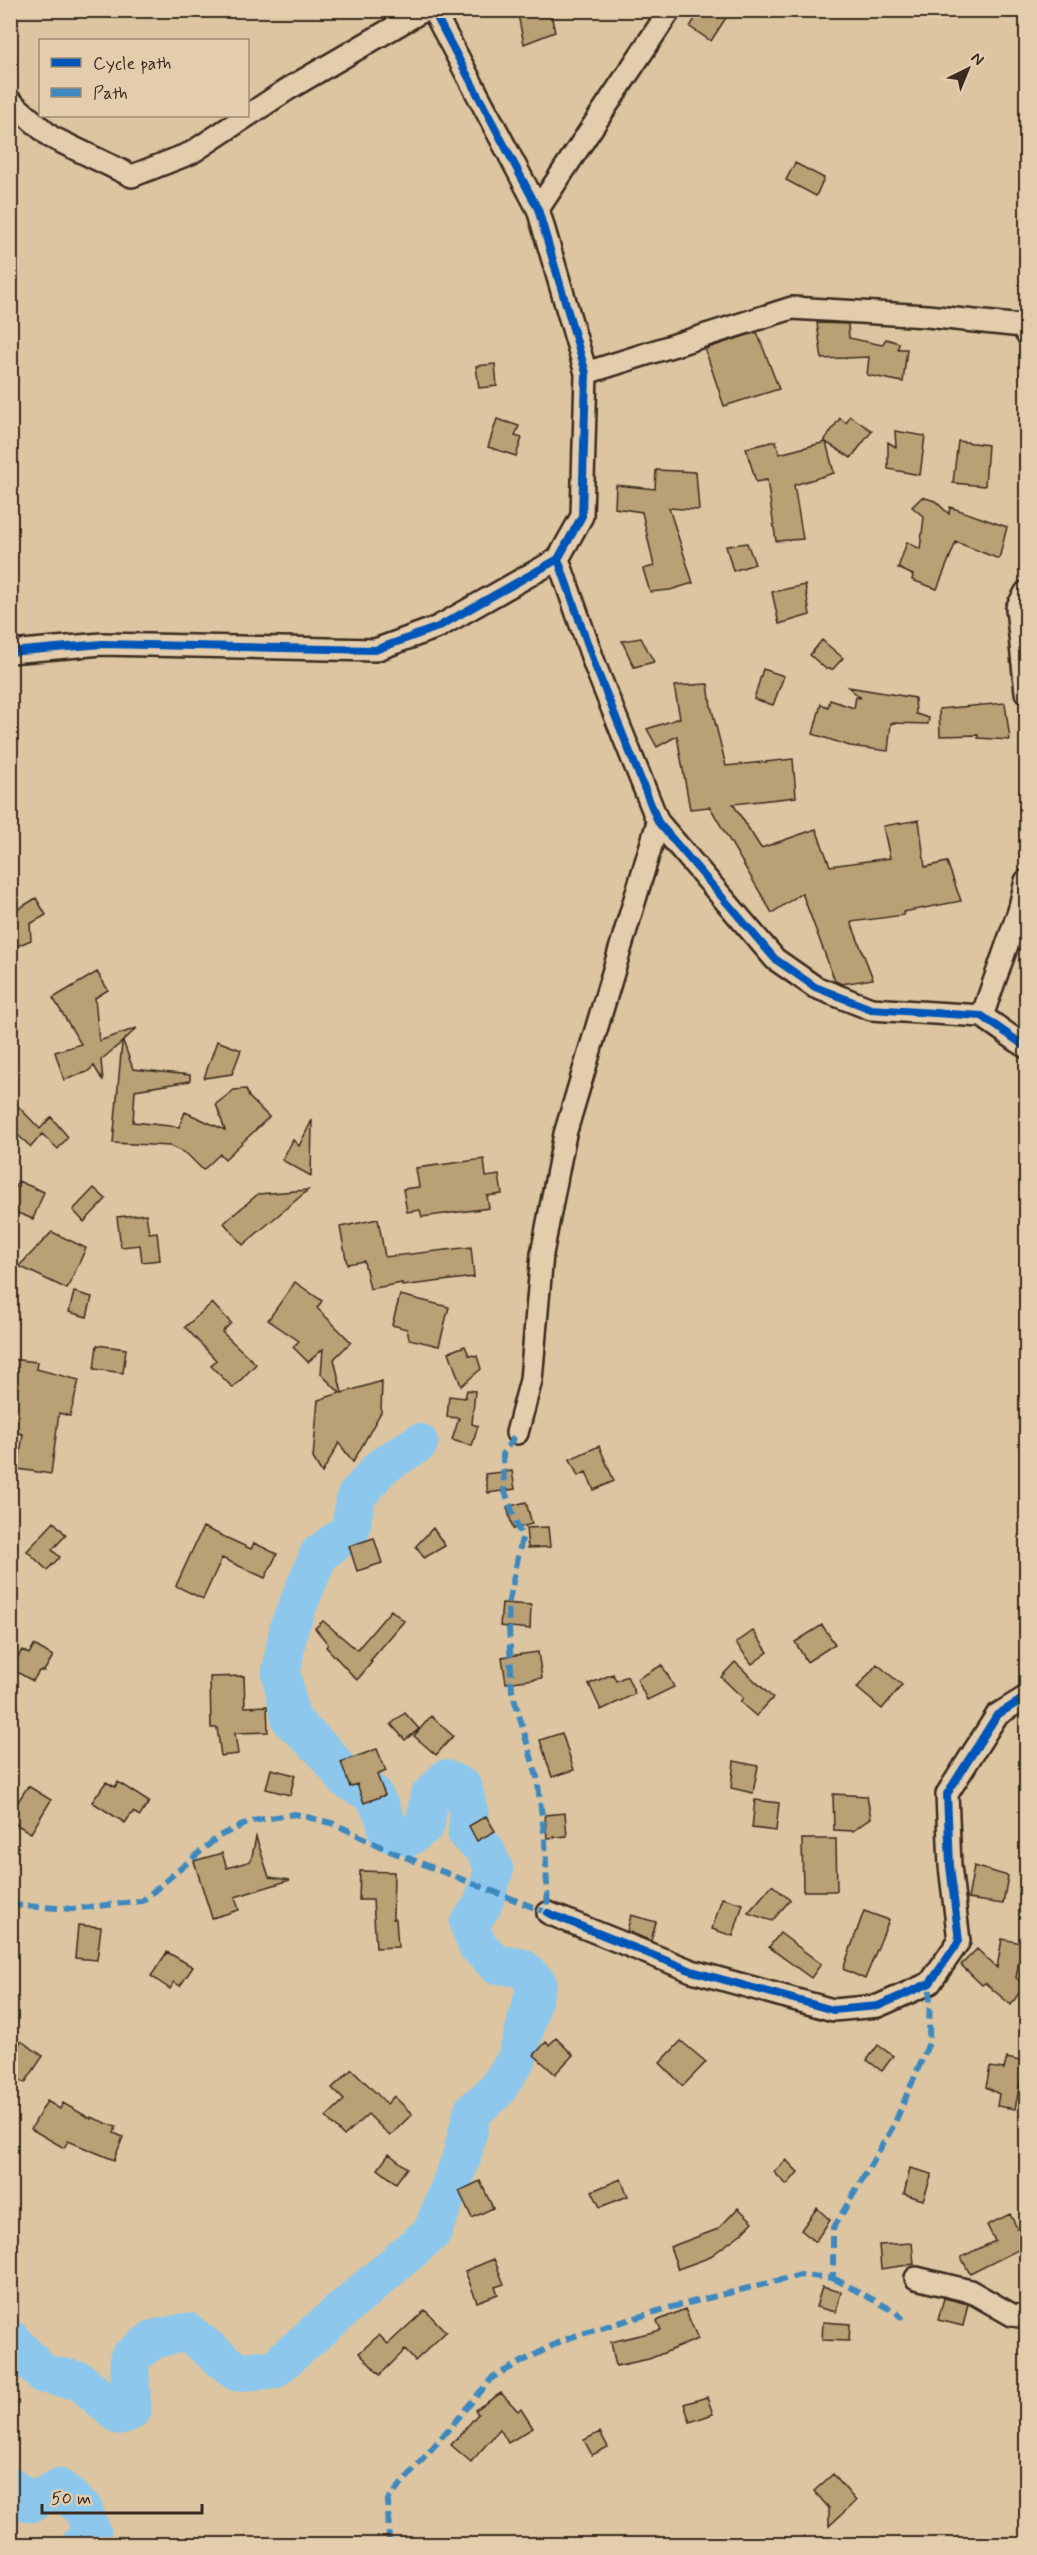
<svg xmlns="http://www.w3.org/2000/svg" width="1037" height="2555" viewBox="0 0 1037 2555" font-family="Mynerve,sans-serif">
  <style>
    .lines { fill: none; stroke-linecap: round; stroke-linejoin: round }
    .river { stroke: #8dc8ec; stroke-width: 39 }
    .building { fill: #b9a075; stroke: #3b2a1e; stroke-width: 1.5 }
    .street-casing { stroke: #3b2a1e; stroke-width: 26 }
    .street { stroke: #e3cdad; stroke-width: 21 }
    .quiet { stroke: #3e89bf; stroke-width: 6; stroke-dasharray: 12 6; stroke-linecap: butt }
    .cycleway-casing { stroke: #e3cdad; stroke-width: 11 }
    .cycleway { stroke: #0057b8; stroke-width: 8 }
  </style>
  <rect width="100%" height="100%" fill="#dcc5a0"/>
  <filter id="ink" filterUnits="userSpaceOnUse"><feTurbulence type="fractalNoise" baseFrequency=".0167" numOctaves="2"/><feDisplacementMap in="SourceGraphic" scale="12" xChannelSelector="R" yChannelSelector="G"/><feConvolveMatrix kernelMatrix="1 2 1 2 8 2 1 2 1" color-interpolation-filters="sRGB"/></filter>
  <g filter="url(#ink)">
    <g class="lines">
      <path class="river" d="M10,2339L43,2374L80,2381L121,2416L132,2410L129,2358L154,2339L188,2332L237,2372L274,2369L432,2232L461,2159L473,2111L496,2091L517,2058L537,1983L522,1968L496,1964L477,1945L469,1924L482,1906L494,1870L485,1849L467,1834L469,1814L463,1788L446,1779L429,1797L425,1825L409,1837L388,1832L384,1815L373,1794L347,1780L323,1750L291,1720L281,1673L289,1627L319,1554L350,1531L356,1497L381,1467L419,1443
        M10,2486L30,2503L59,2488L83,2509L92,2533L81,2544"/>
    </g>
    <path class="building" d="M517,10H550L555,32L524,44Z
      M700,10H731L711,41L690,27Z
      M795,163L824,178L816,196L786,180Z
      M817,323L848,324L849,338L882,345L886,339L899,343L898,349H907L903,382L867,375L869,357L822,359Z
      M757,332L779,389L724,406L705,349Z
      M495,364L497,386L479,388L476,366Z
      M850,416L872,431L851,458L824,441L840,418L846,423Z
      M497,419L519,426L515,436L522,438L516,456L488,447Z
      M895,431L925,436L920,475L888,469V442L896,447Z
      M776,441L779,454L826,442L834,473L794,485L803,539L776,541L767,480L756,482L746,448Z
      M958,441L988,445L985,486L953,483Z
      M656,470L696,472L699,510L669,508L693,583L670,590L650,592L643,569L654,566L642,512L615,508L616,485L655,489Z
      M922,497L935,501L949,514L950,507L1007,527L999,559L956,542L937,589L912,580L913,575L898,568L907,542L920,549L924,517L912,507Z
      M747,543L755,564L733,571L726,546Z
      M805,585L810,615L779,624L772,592Z
      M641,638L654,662L634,667L622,641Z
      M822,640L843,658L833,669H826L810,655Z
      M763,669L784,676L773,705L754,699Z
      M708,684L711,706L726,766L793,759L796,797L733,804L761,848L816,829L830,866L890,858L883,826L919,820L925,867L947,862L961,901L903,912L904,915L851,922L873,979L842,984L835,981L802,893L772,913L710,807L690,809L677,736L657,747L647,729L680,718L674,686Z
      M848,687L915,698L916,714L929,718L928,724L891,723L888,751L850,746L813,734L821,704L828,707L830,700L854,708L856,697L861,698Z
      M1005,703L1010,740L978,738V735L940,736L939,709Z
      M36,898L46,915L30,924L31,940L10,949V925L15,922V911Z
      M97,972L108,990L95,998L99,1041L137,1028L123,1041L133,1069L190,1075V1081L135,1090L133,1122L179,1127L185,1112L225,1130L216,1104L234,1090L246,1089L249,1097L269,1117L225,1159L220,1154L203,1170L187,1154L170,1146L113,1143L122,1042L101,1060L103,1081L94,1066L87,1072L64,1080L55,1052L81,1044L53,998Z
      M217,1041L241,1050L232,1074L204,1078Z
      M10,1098L40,1129L51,1117L68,1137L58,1149L42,1134L31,1147L10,1128Z
      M312,1120L311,1176L282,1160L293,1140L299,1146Z
      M484,1159L486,1177L499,1175L502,1194L487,1196L489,1208L422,1217L420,1210L407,1212L403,1189L419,1187L416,1168Z
      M18,1181L44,1192L33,1219L10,1210V1198Z
      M94,1188L106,1199L84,1222L73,1210Z
      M308,1190L243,1245L224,1223L258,1194Z
      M146,1214L149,1233L157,1232L160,1260L142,1262L140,1245L121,1247L117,1217Z
      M378,1219L385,1257L471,1247L474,1277L402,1286V1283L370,1289L364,1261L347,1264L340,1227Z
      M52,1232L86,1248L67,1289L19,1266Z
      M295,1282L322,1301L317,1308L351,1342L334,1359L342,1393L382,1381L381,1412L353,1462L339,1443L322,1473L313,1458L318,1400L340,1393L321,1374L323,1349L308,1362L293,1347L299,1341L268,1320Z
      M74,1292L92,1297L87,1317L69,1312Z
      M400,1295L449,1307L439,1346L409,1339L407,1329L392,1325Z
      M212,1303L231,1323L222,1332L256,1364L233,1388L211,1366L216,1360L185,1327Z
      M97,1345L126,1349L123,1373L94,1369Z
      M465,1346L469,1355L477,1356L481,1369L461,1386L449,1352Z
      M10,1359L37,1362L36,1369L79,1380L70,1416L59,1413L51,1474L18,1469L23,1434L10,1432Z
      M467,1390L475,1391L472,1424L478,1426L472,1446L452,1440L459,1418L447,1417L449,1396L465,1398Z
      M599,1446L614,1481L594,1490L586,1472L578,1476L570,1459Z
      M512,1471L515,1489L488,1493L485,1474Z
      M526,1502L532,1524L513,1529L507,1507Z
      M54,1522L66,1535L52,1550L60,1557L47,1570L27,1551Z
      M203,1527L251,1549L254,1543L277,1554L265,1578L222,1558L203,1599L176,1586Z
      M548,1527L550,1547L528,1548L526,1528Z
      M433,1528L445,1546L424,1558L416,1546Z
      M374,1538L382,1563L357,1571L349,1546Z
      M502,1603L531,1605L530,1629L500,1626Z
      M391,1610L404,1621L370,1661L372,1662L357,1680L326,1647L328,1644L315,1628L323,1621L357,1650Z
      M822,1625L835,1644L807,1662L795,1642Z
      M753,1631L768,1652L752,1664L736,1643Z
      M34,1645L53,1656L44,1671H39L33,1681L11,1669L22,1650L29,1654Z
      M538,1652L542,1678L506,1683L502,1657Z
      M735,1662L773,1698L756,1716L740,1702L743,1698L721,1677Z
      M877,1664L902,1685L882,1709L857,1688Z
      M662,1665L674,1687L647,1700L637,1679Z
      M613,1674L616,1681L627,1676L635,1694L601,1710L589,1684Z
      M244,1676L245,1707L267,1706L268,1732L235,1733L238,1754L221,1756L217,1728H211L210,1677Z
      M405,1713L419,1729L405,1740L391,1724Z
      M431,1716L453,1736L436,1755L414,1736Z
      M562,1733L574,1770L552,1777L540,1740Z
      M377,1749L386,1771L377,1775L385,1795L364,1803L357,1784L350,1787L341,1762Z
      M734,1761L758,1766L753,1793L731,1788Z
      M271,1769L295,1775L290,1795L266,1789Z
      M106,1782L115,1787L118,1782L149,1802L140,1816L133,1812L125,1823L92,1802Z
      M28,1786L51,1800L31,1833L10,1821V1814Z
      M833,1794L867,1796L871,1818L853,1831L834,1830Z
      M755,1800L779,1803L776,1831L752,1828Z
      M565,1813L567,1836L547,1838L545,1815Z
      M486,1816L495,1831L477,1841L469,1826Z
      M256,1837L269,1877L290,1880L235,1897L239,1910L212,1918L194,1861L222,1853L227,1868L251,1861Z
      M802,1839H836L837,1891H803Z
      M974,1866L1008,1876L1003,1904L968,1899Z
      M360,1871L394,1872L393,1919H396L398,1947L376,1948L373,1900H359Z
      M772,1885L790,1900L772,1921L748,1913Z
      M722,1898L743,1904L733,1936L712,1929Z
      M864,1911L889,1920L865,1979L843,1969Z
      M631,1915L656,1922L651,1941L627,1931Z
      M78,1925L101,1927L97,1960L75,1958Z
      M780,1933L821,1964L811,1978L769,1947Z
      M1002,1939L1022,1943L1016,1978L1025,1984L1011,2005L985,1983L982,1985L961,1965L977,1949L997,1968Z
      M167,1952L193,1967L180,1986L174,1982L170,1989L151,1976Z
      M556,2038L573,2055L555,2074L534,2055L546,2042L549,2045Z
      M21,2041L43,2056L25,2083L10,2073V2056Z
      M681,2041L706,2062L683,2086L660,2063Z
      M878,2045L893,2056L882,2071L867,2060Z
      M1007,2058L1024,2062L1015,2109L997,2106L999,2094L986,2087L990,2067L1004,2069Z
      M352,2069L387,2104L394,2096L412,2114L390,2136L368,2114L344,2136L326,2117L344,2100L332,2088Z
      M47,2101L60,2109L63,2103L91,2119V2117L116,2127L114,2133L123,2137L114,2160L68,2141L64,2148L31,2129Z
      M389,2154L407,2168L396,2183L378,2169Z
      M786,2160L798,2172L787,2185L774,2172Z
      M910,2168L932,2174L923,2200L904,2194Z
      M621,2179L628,2196L600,2207L592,2191Z
      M480,2181L493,2208L472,2218L459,2191Z
      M738,2208L753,2222L742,2233L708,2258L678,2269L670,2247L718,2229Z
      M817,2208L830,2220L815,2242L801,2230Z
      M1010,2214L1026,2246L970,2274L961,2257L995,2241L987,2225Z
      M912,2243L914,2264L881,2269L879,2245Z
      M494,2259L504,2284L495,2287L498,2294L477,2302L465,2271Z
      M822,2287L841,2292L836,2312L816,2307Z
      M944,2298L968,2304L963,2326L938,2320Z
      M685,2309L698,2339L649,2359L616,2366L611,2342L661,2330L657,2321Z
      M425,2310L446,2332L415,2361L405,2350L380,2375L359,2353L379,2335L388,2344Z
      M823,2322L850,2324L849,2341L822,2340Z
      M501,2393L518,2411L521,2409L533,2428L508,2443L500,2429L471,2462L451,2445L478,2414L475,2410Z
      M707,2397L713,2414L690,2422L684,2404Z
      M600,2432L608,2447L592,2455L584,2440Z
      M833,2474L856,2501L829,2526V2508L814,2491Z"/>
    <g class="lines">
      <defs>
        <path id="street" d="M10,101L51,137L132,176L191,153L288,89L424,10
          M538,209L670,10
          M586,373L792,308L927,316L1022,326L1026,333
          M558,559L596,668L658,822L775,959L815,987L871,1009L982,1016L1026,1047
          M1026,592L1017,608L1026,692
          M10,652L102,644L375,650L438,627L558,559L582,516L586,373L538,209L433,10
          M982,1016L1019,911L1026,881
          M517,1433L531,1380L542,1254L565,1134L658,822
          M548,1913L692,1971L833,2010L878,2006L930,1983L959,1941L950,1866L947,1794L997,1715L1026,1697
          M916,2278L970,2291L1012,2315L1026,2317"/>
      </defs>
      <use href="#street" class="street-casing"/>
      <use href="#street" class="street"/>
      <path class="quiet" d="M10,1905L72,1909L142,1901L219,1836L252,1821L295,1814L335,1824L390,1851L548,1913L545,1840L537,1777L512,1691L508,1605L522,1538L504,1489L503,1453L517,1433
        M833,2278L896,2312L903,2319
        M389,2544L388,2500L493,2377L565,2339L668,2308L801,2275L833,2278V2229L894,2125L929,2043L930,1983"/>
      <defs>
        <path id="cycleway" d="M558,559L596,668L658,822L775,959L815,987L871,1009L982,1016L1026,1047
          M10,652L102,644L375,650L438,627L558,559L582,516L586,373L538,209L433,10
          M548,1913L692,1971L833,2010L878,2006L930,1983L959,1941L950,1866L947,1794L997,1715L1026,1697"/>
      </defs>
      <use href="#cycleway" class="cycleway-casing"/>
      <use href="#cycleway" class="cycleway"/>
    </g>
  </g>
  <rect width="1037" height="2555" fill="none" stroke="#e3cdad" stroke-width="36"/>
  <rect x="18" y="18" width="1001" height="2519" fill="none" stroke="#3b2a1e" stroke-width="2" filter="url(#ink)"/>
  <rect x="39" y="39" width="210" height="78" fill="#e3cdad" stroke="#a08c74" stroke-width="1.5"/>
  <rect x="51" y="58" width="30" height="9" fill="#0057b8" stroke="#a08c74" stroke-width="1.5"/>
  <text x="93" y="69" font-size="18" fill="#3b2a1e">Cycle path</text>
  <rect x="51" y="88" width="30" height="9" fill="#3e89bf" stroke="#a08c74" stroke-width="1.5"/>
  <text x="93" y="99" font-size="18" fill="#3b2a1e">Path</text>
  <g transform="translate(968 69) rotate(43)" stroke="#e3cdad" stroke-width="4.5" paint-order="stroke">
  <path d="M0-4.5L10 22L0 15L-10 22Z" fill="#3b2a1e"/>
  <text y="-9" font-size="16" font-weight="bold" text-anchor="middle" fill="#3b2a1e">N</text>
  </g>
  <path d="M42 2504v9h160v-9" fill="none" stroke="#3b2a1e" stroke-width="3"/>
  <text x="51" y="2504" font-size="18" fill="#3b2a1e" stroke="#e3cdad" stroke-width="4.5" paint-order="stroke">50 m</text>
</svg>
